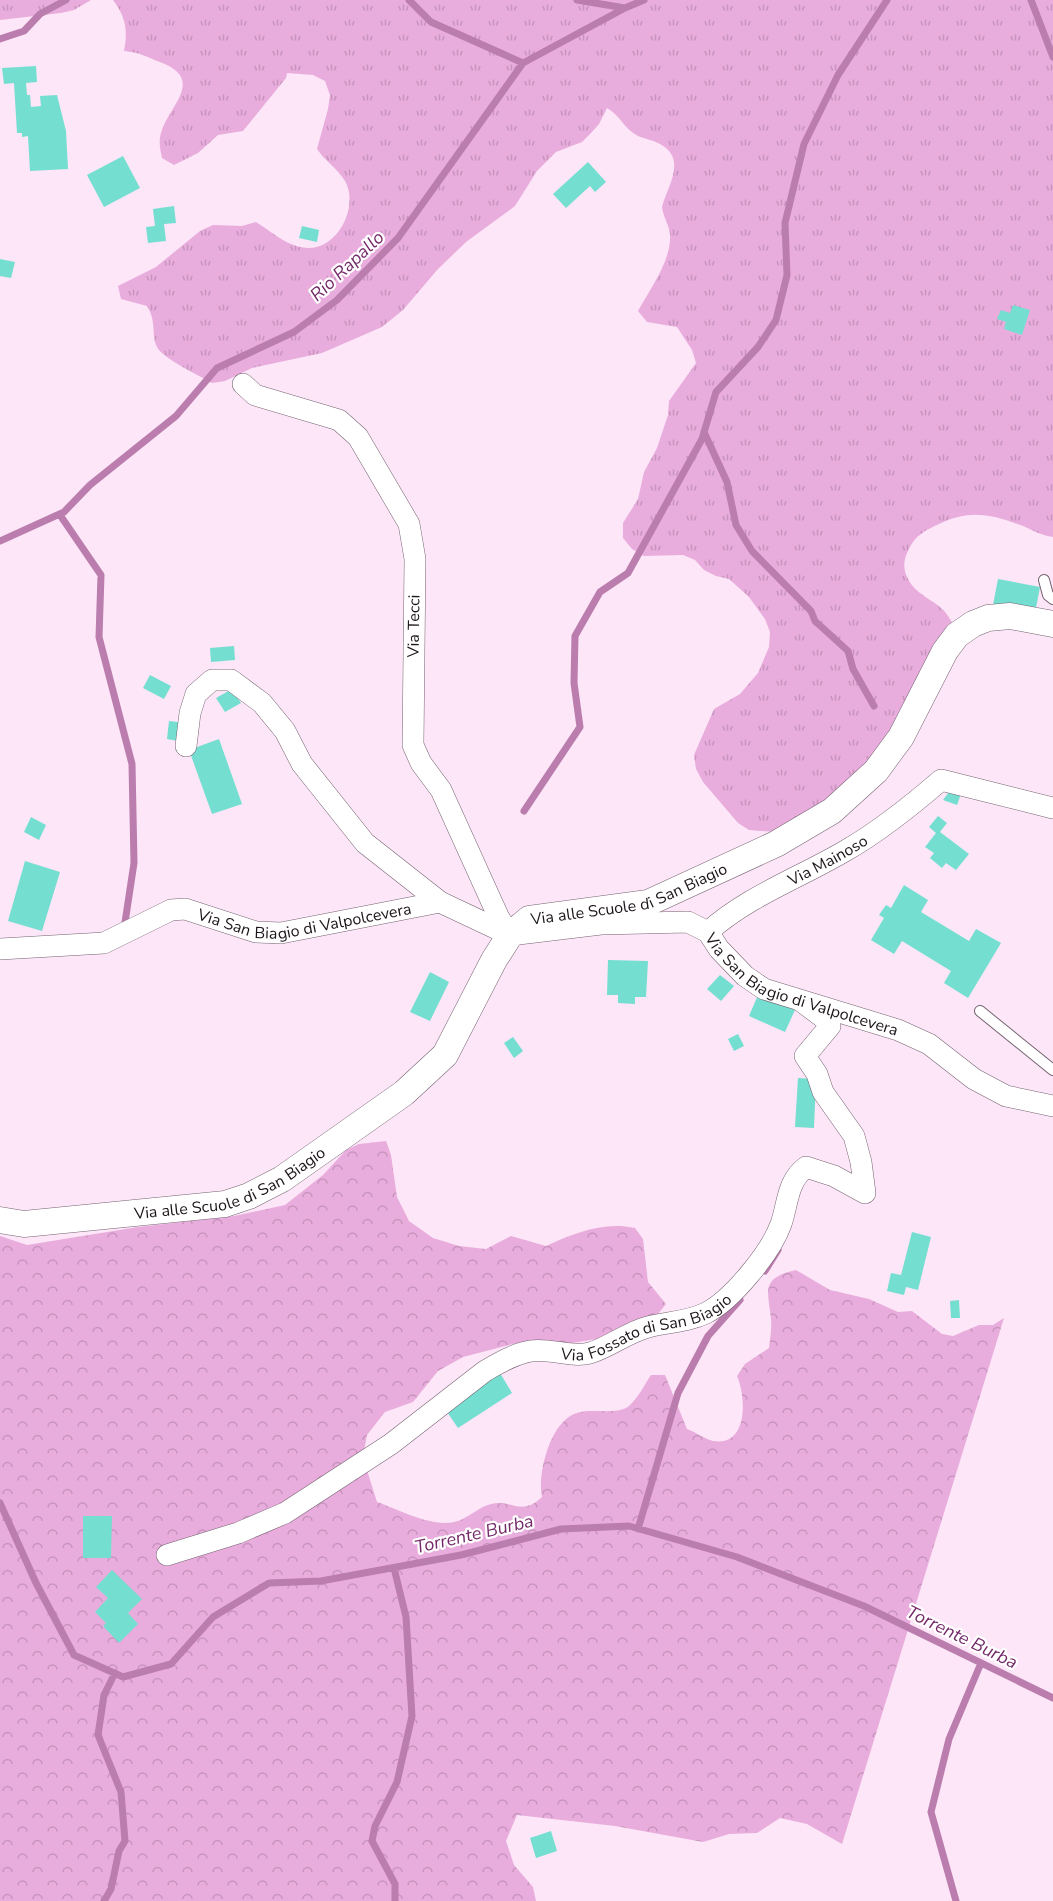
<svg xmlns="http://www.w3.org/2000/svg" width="1053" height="1901" viewBox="0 0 1053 1901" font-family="'Nunito Sans',sans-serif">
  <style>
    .grass { fill: url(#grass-tufts) }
    .forest { fill: url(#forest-crowns) }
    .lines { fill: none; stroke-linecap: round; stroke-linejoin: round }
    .stream { stroke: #bb7cae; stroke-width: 7 }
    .building { fill: #74ded1 }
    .service-casing { stroke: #756371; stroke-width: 12 }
    .minor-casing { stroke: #756371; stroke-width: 22 }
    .tertiary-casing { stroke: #756371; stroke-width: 27 }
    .service { stroke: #fff; stroke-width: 10 }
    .minor { stroke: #fff; stroke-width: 21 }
    .tertiary { stroke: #fff; stroke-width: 26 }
    .labels { text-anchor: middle; stroke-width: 4.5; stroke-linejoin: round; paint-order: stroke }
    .street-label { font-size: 16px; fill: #1c151a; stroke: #fff }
    .water-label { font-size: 18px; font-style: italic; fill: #742a69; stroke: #fff }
  </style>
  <defs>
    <pattern id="grass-tufts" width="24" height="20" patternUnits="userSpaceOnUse" patternTransform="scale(1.5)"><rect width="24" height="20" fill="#e9addd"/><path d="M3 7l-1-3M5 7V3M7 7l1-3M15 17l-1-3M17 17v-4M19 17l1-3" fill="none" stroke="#c794bd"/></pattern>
    <pattern id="forest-crowns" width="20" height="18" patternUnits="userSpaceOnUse" patternTransform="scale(1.5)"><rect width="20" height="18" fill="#e9addd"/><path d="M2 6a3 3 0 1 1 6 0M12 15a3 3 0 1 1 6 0" fill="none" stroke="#c794bd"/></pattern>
  </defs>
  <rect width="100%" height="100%" fill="#fce6f7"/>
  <path class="grass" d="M0,0H91L74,10L61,13L0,20Z
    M113,0H1053V537C1041,535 1034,531 1023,526C991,514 970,509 939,524C928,529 920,533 913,542C906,553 901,564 907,577C918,601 942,598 953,625L917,691L851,788L775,832L749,830L738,823L703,782L696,769L694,755L714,709L740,694L758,673L769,647L770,632L765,619L749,597L729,579L716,576L704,570L695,560L683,555L644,556L632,549L623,538V523L638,499L644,472L657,448L668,415L669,401L696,363L692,350L677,327L647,322L638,311C650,289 672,260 670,234C669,225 663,216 662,207C667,187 688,159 660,144C653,140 645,139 638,136C624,129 621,116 607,108L599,124L591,133L582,142L556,152L537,171L515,206L466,242L438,269L403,310L382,327L322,353L252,368L225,381L212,383C199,375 163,359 157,347C151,335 157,322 147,306L121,299L118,286L156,267L200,231L213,225L242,226L256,222C272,232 289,248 309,248C339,248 359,205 345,181C338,169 325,161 317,149L328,109L330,95L325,81L313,75L287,73L286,78L243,131L218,135L198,153L174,165L162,158C160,149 158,139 162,130C171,104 205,79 160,62C147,57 138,52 124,51C128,31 126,17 113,0Z"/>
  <path class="forest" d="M386,1141L391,1155L397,1197L409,1221L433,1238L459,1246L486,1249L511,1236L546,1246C574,1233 604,1221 635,1228L643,1239L648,1282L666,1304L658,1314L603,1338L560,1345L517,1343L463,1357L438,1371L413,1402L385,1412L367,1435L364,1451L365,1464L377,1502C400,1510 434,1529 458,1521C469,1517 479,1507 491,1504C512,1499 521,1517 542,1497C537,1474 550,1424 574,1414C590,1407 617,1416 629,1406C638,1398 645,1384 651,1375H665L687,1429C695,1432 705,1439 713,1441C749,1447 746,1396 737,1376L745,1364L769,1348C770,1339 772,1328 771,1319C768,1291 760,1278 796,1270L830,1290L869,1299L898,1312L912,1311L942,1334L953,1336L979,1325H993L1004,1318L842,1844L807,1824L780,1818L757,1833L729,1834L703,1842L615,1826L517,1815L506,1841L514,1865L533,1887L536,1901H0V1236L27,1245L138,1227L234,1216L285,1205L323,1175L346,1150L359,1144Z"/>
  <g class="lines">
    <path class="stream" d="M409,0L431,22L523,63L625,8L644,0
      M577,0L625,8
      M1031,0L1053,57
      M0,39L24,31L40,14L66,0
      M704,432L727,482L736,525L752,551L811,611L815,621L848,651L853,669L874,706
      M60,515L101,575L99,637L132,764L134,863L124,929
      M0,541L64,512L90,485L176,416L217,368L294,332L337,300L398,238L523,63
      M524,811L580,727L574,683L575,636L600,592L628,573L702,439L716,392L758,347L776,320L787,275L785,223L804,144L838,75L887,0
      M765,1271L778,1250
      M0,1503L36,1583L74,1655L123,1677L171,1664L213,1617L269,1583L321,1581L461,1555L561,1529L629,1526L737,1557L864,1606L1053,1698
      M638,1529L678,1393L708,1336L740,1300
      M394,1568L406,1617L412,1716L397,1782L375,1826L372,1841L395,1884V1901
      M104,1901L111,1889L119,1851L125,1841L121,1792L98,1735L104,1695L115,1673
      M956,1901L931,1812L949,1739L981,1663"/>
  </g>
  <path class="building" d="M36,66L37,82L26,83L27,95H30L31,107L41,106L40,96L57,95L66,131L68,169L30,171L28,136L22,137V133H17L14,83L4,84L2,68Z
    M123,156L140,188L104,207L87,175Z
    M588,162L606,182L595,192L590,186L566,208L553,194Z
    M174,206L176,223L164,224L166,241L148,243L146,227L155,226L153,209Z
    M302,226L319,230L317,242L299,238Z
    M0,259L15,262L11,278L0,276Z
    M1013,305L1030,310L1022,335L1004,329L1006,322L997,319L1001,310L1010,313Z
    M998,579L1040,587L1035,613L993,605Z
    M234,646L235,660L211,662L210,648Z
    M150,675L171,686L164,699L143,688Z
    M232,689L241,703L225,712L216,698Z
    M169,721L186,723L184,742L167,739Z
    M219,739L242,804L212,814L189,750Z
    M951,789L961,794L957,805L943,800Z
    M938,816L947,823L940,832L969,854L956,870L946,863L942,868L930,858L934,853L925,847L936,833L929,827Z
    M31,817L46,825L39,840L24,832Z
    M25,861L60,872L42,931L8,921Z
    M904,885L928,900L921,912L969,941L976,929L1001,943L968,998L944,983L951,971L933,960L902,941L894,954L871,940L884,918L879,915L886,905L891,908Z
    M608,960L648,961L646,997H635V1004L618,1003V995H607Z
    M430,972L449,982L430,1021L410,1012Z
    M720,975L734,986L721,1001L707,989Z
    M758,995L795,1010L785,1032L749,1016Z
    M738,1034L744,1046L734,1051L728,1039Z
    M513,1037L523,1051L514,1058L504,1043Z
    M798,1078L816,1079L814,1128L795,1127Z
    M912,1232L931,1237L918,1290L906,1287L904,1295L887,1291L891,1273L901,1275Z
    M959,1300L960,1318H951L950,1301Z
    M500,1373L512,1393L458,1428L445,1409Z
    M83,1516H112L111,1558H83Z
    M112,1570L142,1599L128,1613L138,1624L119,1643L103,1626L106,1623L95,1612L108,1598L96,1587Z
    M551,1831L557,1851L536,1858L530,1838Z"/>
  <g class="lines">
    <defs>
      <path id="service" d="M1044,580L1048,595L1053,599
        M980,1011L1053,1070"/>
      <g id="minor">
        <path d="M243,384L255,395L339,420L358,437L409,524L415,559L413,745L421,763L441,790L499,918L510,935"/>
        <path id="s1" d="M186,746L190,713L196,694L212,680H231L262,703L285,731L302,764L365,843L440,902L510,935L601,924L688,922L708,932L719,949L745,976L764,989L898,1030L929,1044L974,1079L1006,1096L1053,1106"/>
        <path id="s2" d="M708,932C748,896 799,878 845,851C880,831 911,806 941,780L1053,808"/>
        <path id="s3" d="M0,949L104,943L171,910L185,909L256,932L281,933L440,902"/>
        <path id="s4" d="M167,1555L238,1533L285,1513L391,1444L485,1371C499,1363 516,1353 531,1351C551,1348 571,1358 590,1353C610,1347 628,1332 648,1327C667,1322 688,1322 706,1313C732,1300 771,1252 781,1224C788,1204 787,1181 806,1167L834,1176L865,1193L861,1162L854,1136L823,1092L817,1074L805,1056L830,1026L829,1022L801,1001"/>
      </g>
      <g id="tertiary">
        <path id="s5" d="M0,1220L24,1224L225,1204L249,1196L282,1179L404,1093L445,1055L494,960L510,935L529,919L648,903L776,844L832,811L876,771L901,737L945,651L957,635L973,624L988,618L1010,616L1053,624"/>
      </g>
    </defs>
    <use href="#service" class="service-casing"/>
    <use href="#minor" class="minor-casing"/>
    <use href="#tertiary" class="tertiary-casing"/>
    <use href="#service" class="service"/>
    <use href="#minor" class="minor"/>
    <use href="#tertiary" class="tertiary"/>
  </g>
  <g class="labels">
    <g class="street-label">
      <text transform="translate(413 626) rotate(-89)" y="6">Via Tecci</text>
      <text dy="6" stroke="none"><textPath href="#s2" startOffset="140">Via Mainoso</textPath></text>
      <text dy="6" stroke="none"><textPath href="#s5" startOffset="759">Via alle Scuole di San Biagio</textPath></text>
      <text dy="6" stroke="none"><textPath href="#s3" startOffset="316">Via San Biagio di Valpolcevera</textPath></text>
      <text dy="6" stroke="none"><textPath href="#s1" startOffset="792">Via San Biagio di Valpolcevera</textPath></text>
      <text dy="6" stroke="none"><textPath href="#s5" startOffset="237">Via alle Scuole di San Biagio</textPath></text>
      <text dy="6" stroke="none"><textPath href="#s4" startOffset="542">Via Fossato di San Biagio</textPath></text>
    </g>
    <g class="water-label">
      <text transform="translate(347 266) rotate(-43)" y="6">Rio Rapallo</text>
      <text transform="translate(474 1534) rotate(-13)" y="6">Torrente Burba</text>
      <text transform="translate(962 1637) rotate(26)" y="6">Torrente Burba</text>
    </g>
  </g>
</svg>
